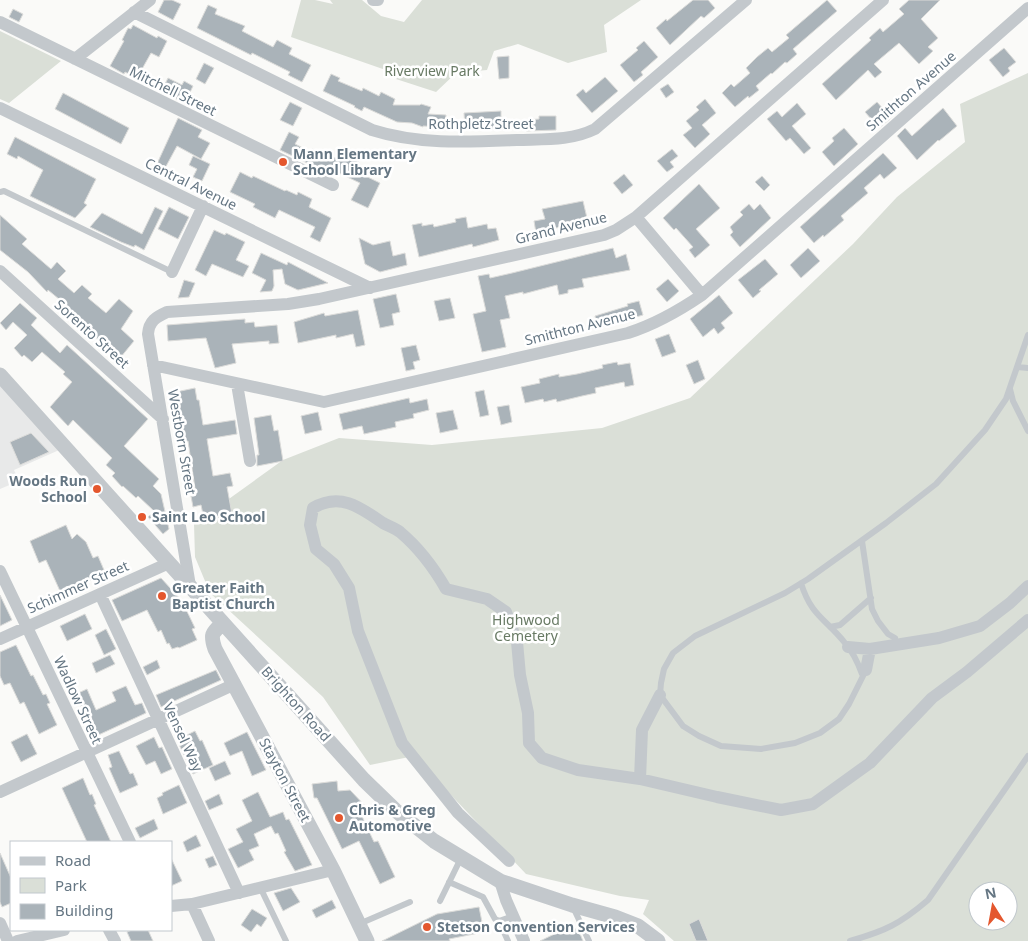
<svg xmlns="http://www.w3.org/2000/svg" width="1028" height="941" viewBox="0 0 1028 941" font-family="'Noto Sans',sans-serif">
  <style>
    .built { fill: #e8e9e9 }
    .green { fill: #dadfd7; fill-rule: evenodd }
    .building { fill: #aab3b9; stroke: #dcdcda }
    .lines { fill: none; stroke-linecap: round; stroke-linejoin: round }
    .service { stroke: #c3c8cc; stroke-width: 6 }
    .minor { stroke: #c3c8cc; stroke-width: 12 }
    .tertiary { stroke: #c3c8cc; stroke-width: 15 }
    .poi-dot { fill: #e4572e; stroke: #fff; stroke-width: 2 }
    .labels { text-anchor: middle; stroke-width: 5; stroke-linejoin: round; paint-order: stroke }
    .park-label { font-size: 14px; fill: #687a64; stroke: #fff }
    .street-label { font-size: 14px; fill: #657683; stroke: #fff }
    .poi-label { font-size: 14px; font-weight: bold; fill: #657683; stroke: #fff; text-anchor: start }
  </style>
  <rect width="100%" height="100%" fill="#fafaf8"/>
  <path class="built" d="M0,375L66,447L14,470L19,481L0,489Z"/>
  <path class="green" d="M301,0H315L333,4L330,0H362L381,16L404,22L422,0H641L604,25L607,52L568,63L518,44L494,51L487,70L456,73L436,92L396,79L400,75L291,37Z
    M0,31L61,61L9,103L0,99Z
    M1028,73V941H674L643,914L649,900L620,896L526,874L414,756L370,765L323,697L210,593L195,557L194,524L283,460L339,438L432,445L602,428L690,398L853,244L897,197L965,142L960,104ZM978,891H1008V921H978Z"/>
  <path class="building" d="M164,0H172L181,4L173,20L158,12Z
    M693,0H708L715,8L704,18L701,16L670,45L656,28L666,19L667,21Z
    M827,0L837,11L793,49L797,54L787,63L785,62L772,74L771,73L756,86L759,90L749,98L748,96L735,107L722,93L731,84L734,87L750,73L746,68L757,57L768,48L772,52L789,38L786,35Z
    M909,0H940L921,19L938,38L928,47L933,51L919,64L899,43L874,64L882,72L875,78L868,70L836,100L822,84L871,40L869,38L880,28L883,32L904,14L899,9Z
    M208,5L217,9L215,14L245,26L242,31L273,47L277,40L292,48L289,54L311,65L302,82L288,75L290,72L252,53L251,55L197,28Z
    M13,9L23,14L19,22L9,17Z
    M133,25L157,38L158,36L167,41L159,57L151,53L137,78L125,72L124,74L110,66L124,41L122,40L128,28L131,29Z
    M644,41L658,57L641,72L643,75L634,82L620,65L638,50L636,48Z
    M1004,48L1016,62L1008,68L1010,71L1003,77L989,60Z
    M509,56V78L499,79L497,57Z
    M204,63L214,68L205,84L196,79Z
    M331,74L340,78L338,81L362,91L363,88L379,96L381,92L395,99L393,105H420L421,104L431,107L428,114L446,115L445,127L423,126V127L412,123L397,122L364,107L362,111L354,107L355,106L323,91Z
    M605,77L618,91L592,113L576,95L583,89L586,93Z
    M168,78L182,85L184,81L193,86L185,103L161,92Z
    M668,84L674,92L666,98L660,89Z
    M63,93L129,128L121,144L55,109Z
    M705,99L716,113L702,125L710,134L695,148L683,135L692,128L686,121L699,110L696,107Z
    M290,102L302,108L293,126L280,120Z
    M877,102L891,118L879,128L865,112Z
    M797,103L806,114L792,126L811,148L804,154L790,138L786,141L767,119L777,111L782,117Z
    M943,108L957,126L939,141L938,140L917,160L897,136L905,128L912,136Z
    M501,111V129L465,128L464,113Z
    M539,116H556V130L526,131V120L539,119Z
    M178,118L202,130L198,137L210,143L201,159L177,146L164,170L156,166Z
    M844,128L858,144L834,166L822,152L834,141L832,138Z
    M289,132L299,137L295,144L311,152L312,149L322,154L323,151L339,160L342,154L359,162L355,171L380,183L368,208L351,200L360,183L328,168L326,172L280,150Z
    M15,137L96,179L84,203L87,205L75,218L30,196L43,170L18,156L17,159L7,154Z
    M672,149L678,156L670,162L674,167L667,172L657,161Z
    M883,153L897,168L884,179L880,174L864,188L868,193L841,216L844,220L824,237L823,235L814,243L800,227Z
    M193,156L210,164L202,181L193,177L197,169L189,165Z
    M240,172L252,178L253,176L285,191L286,190L297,195L298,192L312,199L309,207L331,218L320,242L310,237L315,227L279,210L275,218L253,207L255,204L230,192Z
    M624,174L633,185L622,194L613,183Z
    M762,176L770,185L764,191L755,182Z
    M699,184L720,208L696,229L710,245L695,258L689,250L693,247L676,228L674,230L663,218Z
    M583,201L587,218L559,224L560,227L536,233L534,221L545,219L542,209Z
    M749,204L754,210L760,204L771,218L740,247L730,235L733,232L730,227L743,215L740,212Z
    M155,207L163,211L144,250L135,245L134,247L121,242L90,227L102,213L142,234Z
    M169,207L189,217L178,239L158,229Z
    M0,215L27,239L22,244L51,269L57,262L66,271L58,279L74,293L82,285L92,294L88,298L106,313L119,299L133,311L121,329L134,341L120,358L93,335L92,337L83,329L86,326L63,305L65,304L48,290L47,292L28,272L0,250Z
    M466,217L468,228L487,224L488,229L496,228L499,240L473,247L472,244L419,257L412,225L422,223V226L433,224L434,227L456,222L455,219Z
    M214,230L225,235L226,233L245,242L236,260L249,266L243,277L212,264L206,276L195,270Z
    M359,238L373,245L390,241L393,256L405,253L407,265L380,272L365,264Z
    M613,248L616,258L626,254L630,270L582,279L584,287L568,290V293L559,295L557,285L523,294V292L505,296L510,318L500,320L506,347L482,352L473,314L486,311L478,276L489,274L490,278L512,273Z
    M808,248L820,261L801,278L790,265Z
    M261,253L287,265L288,262L328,283L298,290L285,284L282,269L273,270L274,286L272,291L260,292L266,280L252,273Z
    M765,259L778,274L759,290L761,291L753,298L738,280Z
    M668,279L679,291L667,302L656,289Z
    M184,280L195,283L189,297L178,298Z
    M396,294L400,312L392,314L394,325L380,328L373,299Z
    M719,295L733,313L721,323L725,328L718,334L714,328L703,337L690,319Z
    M450,298L455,318L439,321L434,301Z
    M639,301L643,315L598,328L595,316L628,306L627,304Z
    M20,303L37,318L31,325L60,353L67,345L148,419L124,446L159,479L153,486L161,494L169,529L163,534L148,517L154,511L138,496L136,498L123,486L122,487L112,476L115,473L106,465L112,458L73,420L68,426L50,407L72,382L63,374L65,372L42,352L32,362L24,355L22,357L14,348L27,335L13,322L6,330L0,323Z
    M358,310L365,345L356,347L353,334L336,338V335L298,343L294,322L324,313L325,316Z
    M245,319V323L254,322L255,327L277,325L279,343L269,344V341L232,344L236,363L215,368L206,338L168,341L167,325Z
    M669,334L676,352L662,357L655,339Z
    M416,345L420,360L413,362L415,369L406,371L401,348Z
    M698,360L705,379L694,384L686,365Z
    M617,362L618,365L630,363L634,385L625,387L624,382L595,388L596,393L582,396L557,402L556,399L544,402L543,399L525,403L521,387L540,383L539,379L559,374V377L577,374L603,368L602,365Z
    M195,388L197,400H199L203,425L235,420L237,434L207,439L213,476L230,473L233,486L227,487L232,514L204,519L201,505L193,507L191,496L196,495L188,441L183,442L179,415H177L175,401H172L171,393Z
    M484,390L489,415L480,417L475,392Z
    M409,398L410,403L427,399L429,410L413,414L414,418L395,422L396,427L364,434L362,426L343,430L339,414Z
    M509,405L512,422L501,425L497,407Z
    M453,410L458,429L440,433L436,413Z
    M318,412L322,430L305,434L301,416Z
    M271,415L274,431L278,430L283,461L257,466V455H259L254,418Z
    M31,433L49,452L20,465L10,442Z
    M66,525L72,539L77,534L86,542L93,558L98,556L104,570L99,572L101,576L65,592L64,589L60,591L46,560L39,563L30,541Z
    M161,578L182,601L195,628L192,629L197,640L179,648L178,647L172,649L169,643L167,644L161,630L158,632L147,610L122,621L112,600Z
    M0,595L12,620L0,626Z
    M85,614L92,629L67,641L60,626Z
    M106,629L116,649L104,655L95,635Z
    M16,645L31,676L33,675L43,695L46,694L50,703L47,704L57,725L39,734L24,702L20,704L10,683L4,685L0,676V652Z
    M110,655L115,664L96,673L92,663Z
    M157,660L160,668L147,675L143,667Z
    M216,670L221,680L161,707L156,695Z
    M126,686L135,705L142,703L146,713L94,737L76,694L87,689L96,710L116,701L112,692Z
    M195,731L200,741L202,740L213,765L193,774L177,740Z
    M247,732L266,770L252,776L242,751L230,756L224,743Z
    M27,734L37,754L21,762L11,742Z
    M154,737L159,748L162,747L172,769L161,774L155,761L146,765L136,746Z
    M119,751L130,774L133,773L138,785L120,793L109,768L112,767L108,755Z
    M225,761L231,774L215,781L209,768Z
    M83,778L90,795L92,794L96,804L94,805L111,842H87L62,788Z
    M337,781L338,791L350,790L369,810L361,814L374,842L378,841L395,877L380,884L359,841L342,849L317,798H314L312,784Z
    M179,785L187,803L163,814L157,798L163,795L162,793Z
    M258,792L270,817L283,812L286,820L289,819L312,865L295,871L284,852L286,851L278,833L275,834L271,826L254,834L259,846L249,850L254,860L238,868L228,849L243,842L236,829L252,821L242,800Z
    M219,794L223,804L209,810L205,801Z
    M154,819L158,829L140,838L135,828Z
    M196,835L201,846L187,852L183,842Z
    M0,853L11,878V903L2,907L0,902Z
    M213,856L217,865L209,868L205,859Z
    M171,858L182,881L171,886Z
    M291,888L300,902L283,911L274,893Z
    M332,900L336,908L316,918L312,910Z
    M479,907L484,932L449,939L450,941H382L437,914Z
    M252,909L267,918L261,927L257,924L251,932L241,925Z
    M699,919L708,941H696L689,924Z
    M569,927L578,929L583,941H540Z
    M132,930H148L153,941H131L127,932Z"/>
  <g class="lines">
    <path class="service" d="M0,192L4,191L172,272
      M1017,367L1028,368
      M1010,389L1013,401L1028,431
      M862,541L872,609L878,621L888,634L895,638
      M801,583C811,616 826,619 845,643C853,652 858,663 862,674
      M830,627L840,625L871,598
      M866,670L849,704L839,719L820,733L795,743L761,749L721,746L699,736L683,726L660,695L661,683L664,669L673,653L695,636L785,593L808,579L886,523L936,484L985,430L1006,399L1028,335
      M449,882L483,897L495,919L499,921L513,916
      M260,887L286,941
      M440,901L461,858
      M573,907L589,941
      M499,921L508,941
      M359,924L410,902
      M850,941C885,931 900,924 928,900L1028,756"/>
    <path class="minor" d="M373,0H378
      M134,12L372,130C419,145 469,142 517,140C544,139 571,141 595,129L746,0
      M0,22L333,185
      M75,59L150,0
      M0,108L370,288
      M636,217L702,295
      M0,271L163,419
      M172,272L203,206
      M153,365L324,402L628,333C653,325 680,310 702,295L1028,8
      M237,384L250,461
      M0,571L130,842
      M190,586L148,334C149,321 156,317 167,312L288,304L319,299L604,235L616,230L636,217L883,0
      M100,594L239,893
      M0,639L169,563
      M848,647L870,649L939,638L980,626L1010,603L1028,586
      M866,670L870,649
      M660,695L642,730L640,779L717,797L781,810L813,804L870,763L932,698L967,672L1028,620
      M0,792L235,684
      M509,861L458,813L402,743L358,631L349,588L334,564L316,549L310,525L313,508C340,492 360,507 383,523C388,526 395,528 400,532C419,548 434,568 446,589L487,599L506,612L517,642L520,675L528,713L529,743L542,758L578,770L640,779
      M500,881L506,900L524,941
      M192,904L209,941
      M171,906L192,904L333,870
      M0,923L8,941
      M109,930L115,941
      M17,941L64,930"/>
    <path class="tertiary" d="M0,375L364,780L395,810L434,841L500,881L572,905L615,917L638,926L658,941
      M223,623C212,633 210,634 215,649L333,870L367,941"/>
  </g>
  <g class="poi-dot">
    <circle cx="283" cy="162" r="5"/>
    <circle cx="97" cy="489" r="5"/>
    <circle cx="142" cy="517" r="5"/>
    <circle cx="162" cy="596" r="5"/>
    <circle cx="339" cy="818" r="5"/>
    <circle cx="427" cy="927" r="5"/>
  </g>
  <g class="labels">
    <g class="park-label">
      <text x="432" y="76">Riverview Park</text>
      <text x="526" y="625">Highwood<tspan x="526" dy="16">Cemetery</tspan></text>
    </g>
    <g class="street-label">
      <text transform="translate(173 91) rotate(26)" y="5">Mitchell Street</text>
      <text transform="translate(911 91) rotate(-41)" y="5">Smithton Avenue</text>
      <text x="481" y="129">Rothpletz Street</text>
      <text transform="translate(191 184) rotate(26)" y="5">Central Avenue</text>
      <text transform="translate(561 228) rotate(-14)" y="5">Grand Avenue</text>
      <text transform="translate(580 327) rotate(-14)" y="5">Smithton Avenue</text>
      <text transform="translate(92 334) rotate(42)" y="5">Sorento Street</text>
      <text transform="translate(182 442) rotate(80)" y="5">Westborn Street</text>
      <text transform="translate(78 587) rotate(-24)" y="5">Schimmer Street</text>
      <text transform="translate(78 700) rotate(65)" y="5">Wadlow Street</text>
      <text transform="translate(296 704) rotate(48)" y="5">Brighton Road</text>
      <text transform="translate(183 737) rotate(65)" y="5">Vensel Way</text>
      <text transform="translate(285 780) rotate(62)" y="5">Stayton Street</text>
    </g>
    <g class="poi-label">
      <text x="293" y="159">Mann Elementary<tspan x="293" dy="16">School Library</tspan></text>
      <text x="87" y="486" text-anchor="end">Woods Run<tspan x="87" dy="16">School</tspan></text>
      <text x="152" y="522">Saint Leo School</text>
      <text x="172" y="593">Greater Faith<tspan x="172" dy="16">Baptist Church</tspan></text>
      <text x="349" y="815">Chris &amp; Greg<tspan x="349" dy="16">Automotive</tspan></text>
      <text x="437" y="932">Stetson Convention Services</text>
    </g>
  </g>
  <rect x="10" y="841" width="162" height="90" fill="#ffffff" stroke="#c1c8cd"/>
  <rect x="20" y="857" width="25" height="8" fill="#c3c8cc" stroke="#c1c8cd"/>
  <text x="55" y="866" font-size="15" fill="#657683">Road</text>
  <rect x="20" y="878" width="25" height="15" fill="#dadfd7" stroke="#c1c8cd"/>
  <text x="55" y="891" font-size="15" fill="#657683">Park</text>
  <rect x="20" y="904" width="25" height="15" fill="#aab3b9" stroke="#c1c8cd"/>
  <text x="55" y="916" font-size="15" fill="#657683">Building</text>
  <g transform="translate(993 906) rotate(349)"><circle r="24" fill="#ffffff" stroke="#c1c8cd"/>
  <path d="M0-4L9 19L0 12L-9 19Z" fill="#e4572e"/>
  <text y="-8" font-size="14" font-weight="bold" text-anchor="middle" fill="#657683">N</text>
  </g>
</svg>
